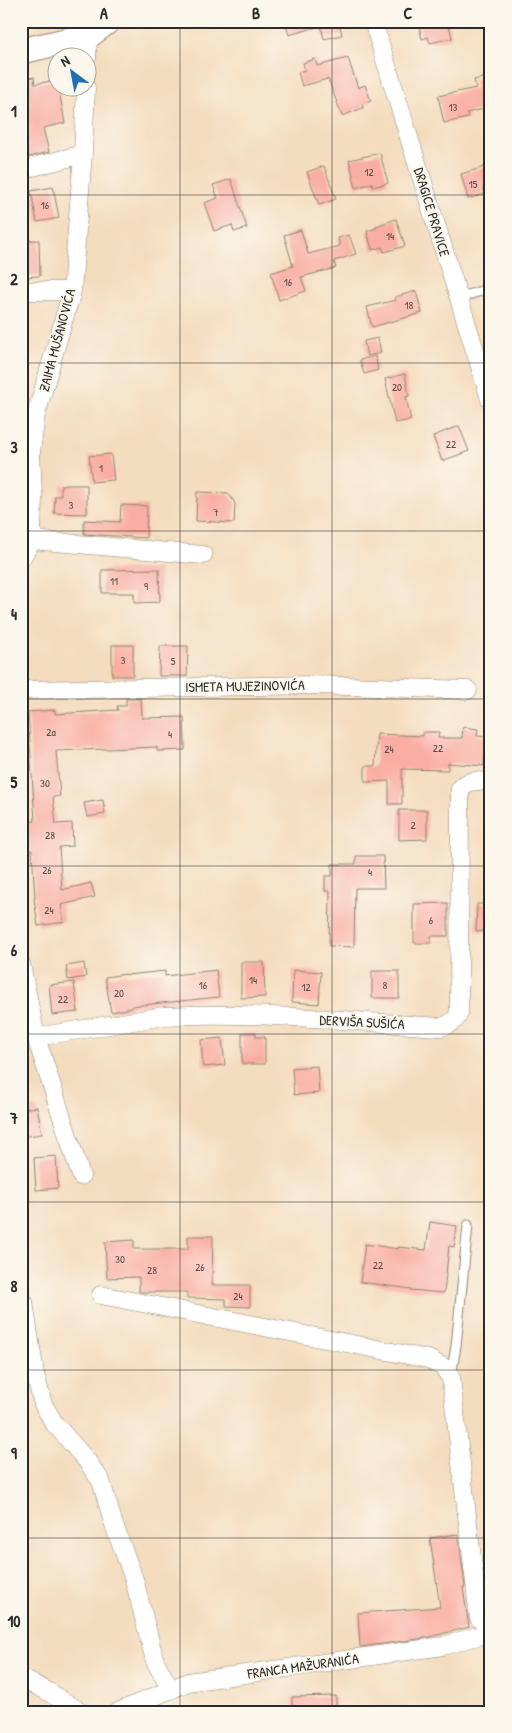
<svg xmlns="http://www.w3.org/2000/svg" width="512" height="1733" viewBox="0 0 512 1733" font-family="'Patrick Hand',sans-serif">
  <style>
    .building { fill: #f9ada3 }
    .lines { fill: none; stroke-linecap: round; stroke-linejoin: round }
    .lane-casing { stroke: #908474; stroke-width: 11 }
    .street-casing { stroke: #908474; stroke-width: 19 }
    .secondary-casing { stroke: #908474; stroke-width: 27 }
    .lane { stroke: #fff; stroke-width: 9 }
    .street { stroke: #fff; stroke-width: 18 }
    .secondary { stroke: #fff; stroke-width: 25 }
    .grid { fill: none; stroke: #2b2b2b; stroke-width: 1; stroke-opacity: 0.55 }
    .labels { text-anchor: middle; stroke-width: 4; stroke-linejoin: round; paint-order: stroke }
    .number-label { font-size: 11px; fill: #5e4c49 }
    .street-label { font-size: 14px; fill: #2b2b2b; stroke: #fbf7ec }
    .neatline { fill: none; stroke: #2b2b2b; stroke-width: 2 }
    .grid-label { font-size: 16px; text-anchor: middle; font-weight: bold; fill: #2b2b2b }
  </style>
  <rect width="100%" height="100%" fill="#fbf7ec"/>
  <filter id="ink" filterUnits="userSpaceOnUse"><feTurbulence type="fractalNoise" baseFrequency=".02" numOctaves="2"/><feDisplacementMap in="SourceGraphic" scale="10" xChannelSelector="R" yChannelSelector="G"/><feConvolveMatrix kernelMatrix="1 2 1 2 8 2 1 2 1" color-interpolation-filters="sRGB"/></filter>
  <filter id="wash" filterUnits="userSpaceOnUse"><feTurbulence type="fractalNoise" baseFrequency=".0096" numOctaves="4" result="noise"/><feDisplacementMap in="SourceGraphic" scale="20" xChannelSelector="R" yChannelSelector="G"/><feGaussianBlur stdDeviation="1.12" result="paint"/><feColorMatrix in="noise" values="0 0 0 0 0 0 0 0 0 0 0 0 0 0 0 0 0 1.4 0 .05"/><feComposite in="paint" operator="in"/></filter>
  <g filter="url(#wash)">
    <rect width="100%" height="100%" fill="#f4dcbe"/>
    <g id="blocks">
      <path class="building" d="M285,21H339L342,35L324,39L321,26L289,35Z
        M418,21H448L452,38L430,43L428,37L422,39Z
        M348,58L358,88L365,85L371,101L362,104L363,108L342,116L328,79L302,86L298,72L305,70L303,63L315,59L317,66Z
        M491,76V107L467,113L468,118L444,123L438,96L476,88L474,80Z
        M34,77L35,84L57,80L65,123L43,128L49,152L29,157L21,126V79Z
        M380,153L388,183L373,187L372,183L356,188L349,160Z
        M491,165V186L483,187L485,194L468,199L461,174Z
        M324,166L336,199L319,205L307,172Z
        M231,179L247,228L234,232L232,225L214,231L204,203L218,198L213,185Z
        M53,187L59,218L37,222L31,191Z
        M396,219L405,246L384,252L382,247L372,250L367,231L377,228L376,226Z
        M301,230L308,254L340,246L338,238L349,235L356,254L334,261L336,268L301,277L306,291L279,300L271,273L293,266L284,235Z
        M39,240L40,276L21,277V241Z
        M416,291L422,313L372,327L367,307L396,300L395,297Z
        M378,338L381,353L367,356L364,341Z
        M375,356L378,370L364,374L360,360Z
        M405,374L409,396L406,397L411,420L395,423L385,379Z
        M459,426L469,451L442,461L433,436Z
        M111,454L114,480L92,482L89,456Z
        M61,485H87V514L54,513L55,496H61Z
        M197,492L228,493L235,503L234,523L196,521Z
        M121,505L147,506L146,538L84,534V520L120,522Z
        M159,569L160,602L134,603V593H102V570Z
        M112,645H133V676H112Z
        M160,646H188L187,676H159Z
        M126,699H141L142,718L184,717L185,750L157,751V747L56,751L60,796L53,797L56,824L72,823L73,846L59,847L62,890L91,883L95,897L61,905L64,922L38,926L34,898H35L32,850H29L27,822L35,821L28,712L55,710V714L118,710L117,706H126Z
        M463,727L478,729L477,736L487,737L484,766L448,763V770L402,769V804H389V781L365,782V766H375L377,734L423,736V732H439L438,738H462Z
        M103,800L105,814L87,817L84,803Z
        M399,810H427V839L399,840Z
        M356,856H383L384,888H355L354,947L329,946L330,891H325V876H332V864H356Z
        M448,903V936H431V943H414V904Z
        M477,904H491V932L476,931Z
        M241,962H264L265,997L241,998Z
        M84,963L86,977L68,980L66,966Z
        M216,970L219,997L132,1006V1008L111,1012L105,977L126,974L127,975L165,971V976Z
        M293,970L321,972L319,1004L292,1002Z
        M372,971H399V998H372Z
        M74,982L78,1012L52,1015L49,985Z
        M242,1033H256V1037H265V1064H242Z
        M222,1038L225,1065L203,1067L201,1040Z
        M317,1066L319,1093L294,1095L292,1068Z
        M37,1107L42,1134L21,1137V1109Z
        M56,1156L58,1188L36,1190L34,1158Z
        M430,1222L457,1226L454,1247L449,1246L444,1293L410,1290L411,1289L360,1282L365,1244L398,1249V1247L426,1250Z
        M188,1236H213L212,1285H250V1307L226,1306V1299L187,1298V1292H139V1277L107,1278L105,1242L134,1240V1249H188Z
        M458,1534L465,1587H463L469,1627L426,1638L360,1647L358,1613L440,1607L430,1538Z
        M336,1696V1712H292V1697Z"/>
    </g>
  </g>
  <g filter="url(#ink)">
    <use href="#blocks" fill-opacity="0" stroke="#908474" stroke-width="1"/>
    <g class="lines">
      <defs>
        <path id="lane" d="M458,298L491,288
          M451,1376L456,1346L468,1225"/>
        <path id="street" d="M373,21L491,402
          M87,58L88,36
          M21,170L83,154
          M21,291H72
          M32,540L203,555
          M21,559L32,540L33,495L31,452L36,415L72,291L83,154L86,88
          M21,690L315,685L468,690
          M21,964L36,1037L81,1176
          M36,1037L164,1016C256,1011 349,1021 441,1027C449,1025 456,1021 459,1013L460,789C469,778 478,781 491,782
          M101,1295L428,1359L443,1367L451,1378L479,1618L491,1629
          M24,1302L35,1374L43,1404L54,1423L87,1461L101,1481L114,1525L134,1579L155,1661L171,1690
          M21,1678L47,1691L81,1712
          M118,1712L188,1682L443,1646L491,1632"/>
        <path id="secondary" d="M21,51L88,36L108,21"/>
      </defs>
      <use href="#lane" class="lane-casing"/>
      <use href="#street" class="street-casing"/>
      <use href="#secondary" class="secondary-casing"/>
      <use href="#lane" class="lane"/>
      <use href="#street" class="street"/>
      <use href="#secondary" class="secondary"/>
    </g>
  </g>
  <path class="grid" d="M180,21V1712M332,21V1712M21,195H491M21,363H491M21,531H491M21,699H491M21,866H491M21,1034H491M21,1202H491M21,1370H491M21,1538H491"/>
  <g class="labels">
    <g class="number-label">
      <text x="453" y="111">13</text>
      <text x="369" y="176">12</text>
      <text x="473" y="188">15</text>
      <text x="45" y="209">16</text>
      <text x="390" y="240">14</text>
      <text x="288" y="286">16</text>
      <text x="409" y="309">18</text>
      <text x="397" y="391">20</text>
      <text x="451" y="448">22</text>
      <text x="101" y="472">1</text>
      <text x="71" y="509">3</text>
      <text x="216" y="516">7</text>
      <text x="114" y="585">11</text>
      <text x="146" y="590">9</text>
      <text x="123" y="664">3</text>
      <text x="173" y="665">5</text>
      <text x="51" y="736">2a</text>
      <text x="170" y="738">4</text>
      <text x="438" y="752">22</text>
      <text x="389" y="753">24</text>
      <text x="45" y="787">30</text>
      <text x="413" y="829">2</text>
      <text x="50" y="839">28</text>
      <text x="47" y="874">26</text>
      <text x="370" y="876">4</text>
      <text x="49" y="914">24</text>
      <text x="431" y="924">6</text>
      <text x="253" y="984">14</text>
      <text x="203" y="989">16</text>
      <text x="385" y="989">8</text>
      <text x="306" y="991">12</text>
      <text x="119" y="997">20</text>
      <text x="63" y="1003">22</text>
      <text x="120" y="1263">30</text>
      <text x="378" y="1269">22</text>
      <text x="200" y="1271">26</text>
      <text x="152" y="1274">28</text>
      <text x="238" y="1300">24</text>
    </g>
    <g class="street-label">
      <text transform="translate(432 212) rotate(73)" y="5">DRAGICE PRAVICE</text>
      <text transform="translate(57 340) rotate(-75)" y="5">ZAIMA MUŠANOVIĆA</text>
      <text transform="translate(245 686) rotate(-1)" y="5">ISMETA MUJEZINOVIĆA</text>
      <text transform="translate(362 1022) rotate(3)" y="5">DERVIŠA SUŠIĆA</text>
      <text transform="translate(303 1666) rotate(-8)" y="5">FRANCA MAŽURANIĆA</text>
    </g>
  </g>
  <rect width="512" height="1733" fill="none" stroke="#fbf7ec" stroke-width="55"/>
  <g transform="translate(72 72) rotate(328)"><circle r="24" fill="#fbf7ec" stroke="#a8a59f"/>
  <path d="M0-4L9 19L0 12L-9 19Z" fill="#1f6fb2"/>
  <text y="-8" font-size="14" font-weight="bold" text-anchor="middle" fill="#2b2b2b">N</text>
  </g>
  <rect x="28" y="28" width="456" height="1678" class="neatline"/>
  <g class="grid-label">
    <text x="104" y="19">A</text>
    <text x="256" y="19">B</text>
    <text x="408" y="19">C</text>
    <text x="14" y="117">1</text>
    <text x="14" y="285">2</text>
    <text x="14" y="453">3</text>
    <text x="14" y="620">4</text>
    <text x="14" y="788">5</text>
    <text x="14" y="956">6</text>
    <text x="14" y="1124">7</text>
    <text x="14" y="1292">8</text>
    <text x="14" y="1459">9</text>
    <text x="14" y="1627">10</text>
  </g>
</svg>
